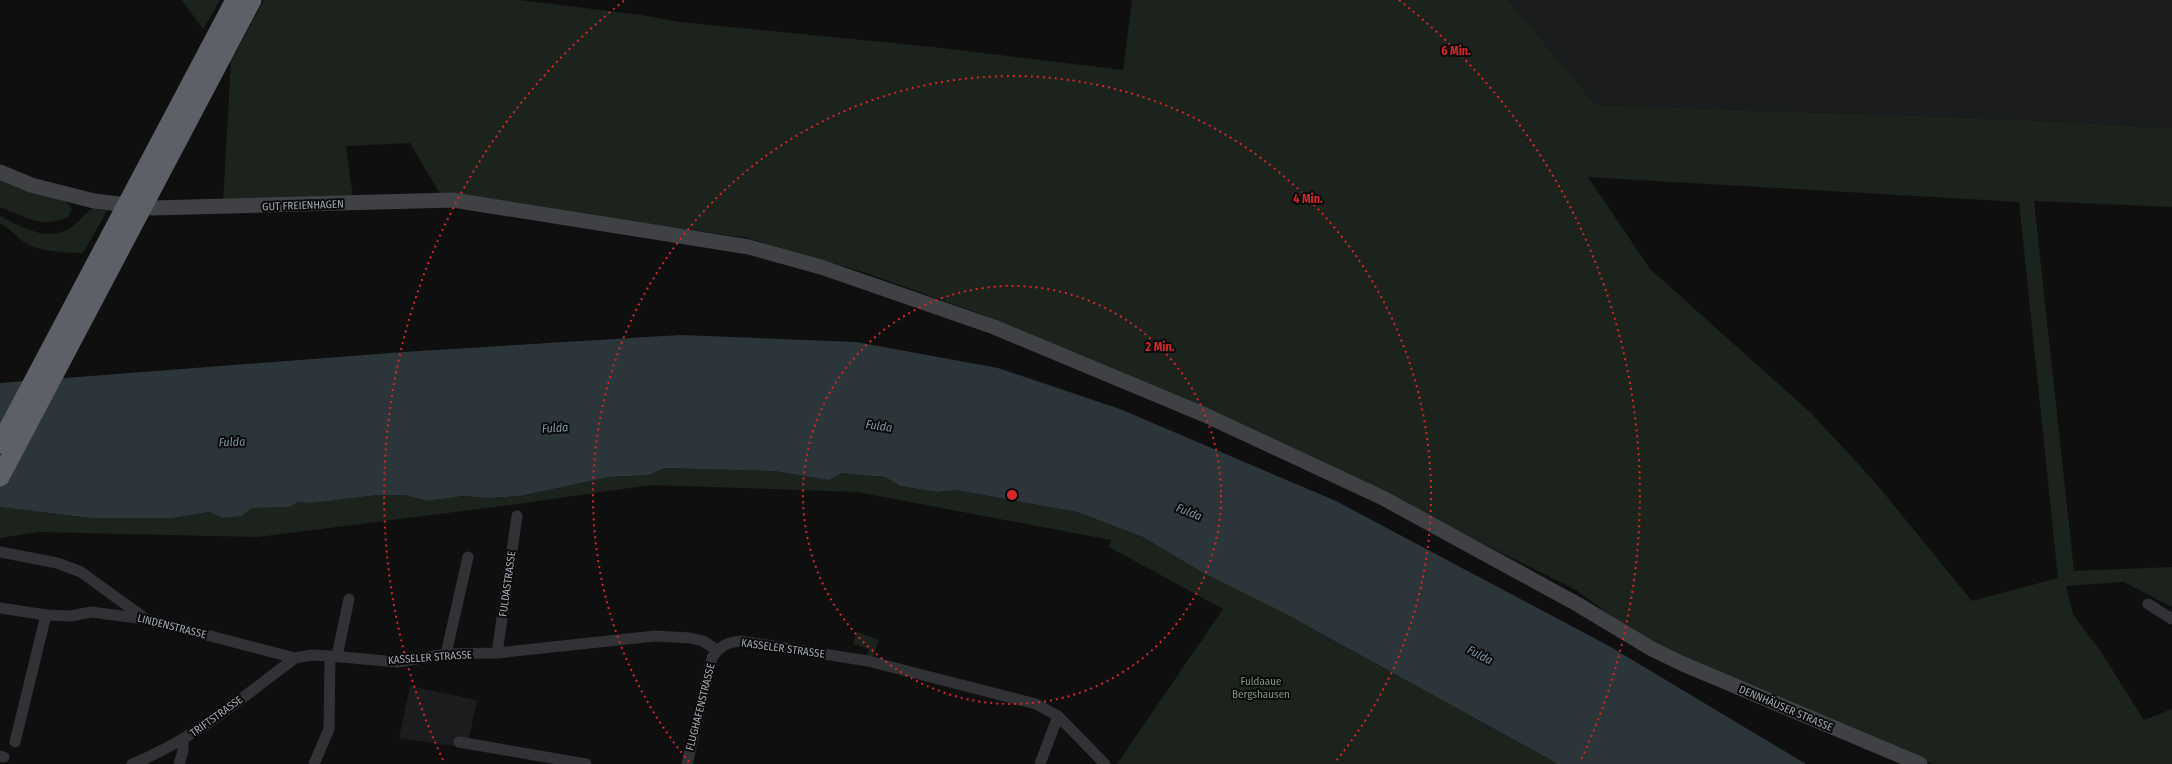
<svg xmlns="http://www.w3.org/2000/svg" width="2172" height="764" viewBox="0 0 2172 764" font-family="'Fira Sans Condensed',sans-serif">
  <style>
    .built { fill: #1b1c1d }
    .green { fill: #1c231c; fill-rule: evenodd }
    .water { fill: #2c3539 }
    .lines { fill: none; stroke-linecap: round; stroke-linejoin: round }
    .street { stroke: #313235; stroke-width: 11 }
    .secondary { stroke: #3f4145; stroke-width: 15 }
    .highway { stroke: #5d6066; stroke-width: 19 }
    .ring { fill: none; stroke: #d62828; stroke-width: 2; stroke-dasharray: 2 4 }
    .labels { text-anchor: middle; stroke-width: 4; stroke-linejoin: round; paint-order: stroke }
    .street-label { font-size: 11px; fill: #a2a8b0; stroke: #0a0a0b }
    .park-label { font-size: 11px; fill: #7c997a; stroke: #0a0a0b }
    .water-label { font-size: 12px; font-style: italic; fill: #7c98a8; stroke: #0a0a0b }
    .centre { fill: #d62828; stroke: #0a0a0b; stroke-width: 2 }
    .ring-label { font-size: 12px; text-anchor: middle; font-weight: bold; fill: #d62828; stroke: #0a0a0b; stroke-width: 4; stroke-linejoin: round; paint-order: stroke }
  </style>
  <rect width="100%" height="100%" fill="#0f0f10"/>
  <path class="built" d="M1508,0H2172V128L2008,119L1596,105Z
    M410,686L477,700L467,748L399,738Z"/>
  <path class="green" d="M182,0H220L203,29Z
    M264,0H520L641,15L680,22L933,47L1123,70L1132,0H1508L1596,105L2008,119L2172,128V207L2034,201L2074,571L2172,567V607L2124,582L2066,586L2073,614L2101,652L2144,720L2172,709V764H1933L1898,752L1653,646L1576,590L1350,477L984,315L863,272L748,238L440,194L410,143L346,146L353,198L223,202L231,61ZM1588,177L2019,202L2058,578L1972,601L1874,481L1811,413L1650,269Z
    M0,180L66,202L72,209L68,217C41,229 26,217 0,207Z
    M93,208L107,211L83,253C70,253 37,251 27,244C17,238 11,229 0,223V216C20,226 44,241 67,230C77,225 83,214 93,208Z
    M665,468L774,471L829,480L842,473L885,477L900,486L937,492L956,490L1077,512L1143,537L1205,574L1284,613L1558,764H1117L1223,609L1109,547L1111,540L857,492L651,485L510,505L258,537L39,532L0,538V507L90,518H172L209,512L223,518L242,516L252,508L289,507L299,502L312,503L377,495H404L427,501L463,496L488,498L520,496L609,477L649,475Z
    M857,632L879,640L873,658L867,656L869,649L853,644Z"/>
  <path class="water" d="M680,335L856,342L998,368L1120,409L1336,501L1609,646L1806,764H1558L1284,613L1205,574L1143,537L1077,512L956,490L937,492L900,486L885,477L842,473L829,480L774,471L665,468L649,475L609,477L520,496L488,498L463,496L427,501L404,495H377L312,503L299,502L289,507L252,508L242,516L223,518L209,512L172,518H90L0,507V383L404,352Z"/>
  <g class="lines">
    <path class="street" d="M0,552L57,563L81,572L143,617
      M2148,604L2172,619
      M0,608L46,615L71,616L91,612L145,619L295,658L312,655L330,656L398,662L446,654L497,653L655,636L690,638L703,641L717,650
      M497,653L517,516
      M446,654L468,557
      M337,656L349,599
      M15,742L46,615
      M459,742L586,764
      M0,756L4,757
      M132,764C193,740 243,697 295,658
      M179,764L183,751V740
      M314,764L329,729L330,656
      M687,764L712,658C719,646 728,642 741,641L868,661L1036,704L1058,716L1105,764
      M1040,764L1058,716"/>
    <path class="secondary" d="M0,172L31,185L94,201L153,208L453,200L749,247L821,267L994,327L1205,415L1383,498L1577,604L1652,649L1683,664L1920,764"/>
    <path class="highway" d="M0,444L235,0
      M0,477L252,0"/>
  </g>
  <g class="ring">
    <circle cx="1012" cy="495" r="209"/>
    <path d="M689 762A419 419 0 1 1 1335 762"/>
    <path d="M443 760A628 628 0 0 1 625 0M1399 0A628 628 0 0 1 1581 760"/>
  </g>
  <g class="labels">
    <g class="street-label">
      <text transform="translate(303 205) rotate(-2)" y="4">GUT FREIENHAGEN</text>
      <text transform="translate(507 584) rotate(-82)" y="4">FULDASTRASSE</text>
      <text transform="translate(172 626) rotate(14)" y="4">LINDENSTRASSE</text>
      <text transform="translate(783 648) rotate(8)" y="4">KASSELER STRASSE</text>
      <text transform="translate(430 657) rotate(-4)" y="4">KASSELER STRASSE</text>
      <text transform="translate(700 707) rotate(-76)" y="4">FLUGHAFENSTRASSE</text>
      <text transform="translate(1786 708) rotate(23)" y="4">DENNHÄUSER STRASSE</text>
      <text transform="translate(216 716) rotate(-36)" y="4">TRIFTSTRASSE</text>
    </g>
    <g class="park-label">
      <text x="1261" y="685">Fuldaaue<tspan x="1261" dy="13">Bergshausen</tspan></text>
    </g>
    <g class="water-label">
      <text transform="translate(879 426) rotate(8)" y="4">Fulda</text>
      <text transform="translate(555 428) rotate(-3)" y="4">Fulda</text>
      <text transform="translate(232 442) rotate(-2)" y="4">Fulda</text>
      <text transform="translate(1189 512) rotate(22)" y="4">Fulda</text>
      <text transform="translate(1480 655) rotate(28)" y="4">Fulda</text>
    </g>
  </g>
  <circle cx="1012" cy="495" r="6" class="centre"/>
  <g class="ring-label">
    <text x="1456" y="55">6 Min.</text>
    <text x="1308" y="203">4 Min.</text>
    <text x="1160" y="351">2 Min.</text>
  </g>
</svg>
